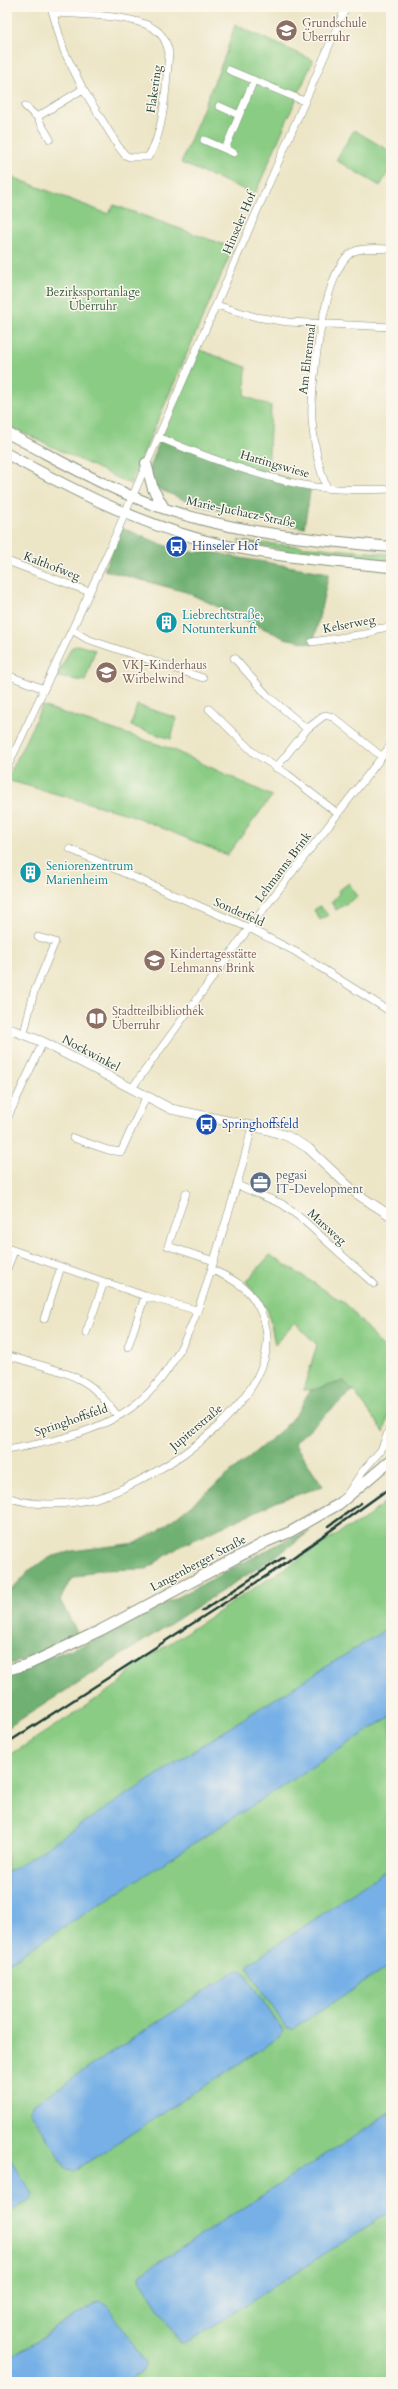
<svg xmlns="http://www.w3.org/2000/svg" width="398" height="2389" viewBox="0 0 398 2389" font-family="Cardo,serif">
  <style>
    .green { fill: #8acc84; stroke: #54845c }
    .forest { fill: #6fb072; stroke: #477653 }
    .water { fill: #76b0e6; stroke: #4a768d }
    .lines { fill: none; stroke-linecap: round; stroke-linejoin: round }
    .minor-casing { stroke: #86917d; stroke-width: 8 }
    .tertiary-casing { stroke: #86917d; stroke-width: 10 }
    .secondary-casing { stroke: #86917d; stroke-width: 12 }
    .minor { stroke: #fff; stroke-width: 7 }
    .tertiary { stroke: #fff; stroke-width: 9 }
    .secondary { stroke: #fff; stroke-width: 10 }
    .rail { stroke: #1f3d34; stroke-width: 2.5 }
    .labels { text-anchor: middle; stroke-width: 3; stroke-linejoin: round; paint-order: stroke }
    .education-label { font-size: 12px; fill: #785e54; stroke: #fbf7ec; text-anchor: start }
    .street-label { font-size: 12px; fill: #1f3d34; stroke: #fbf7ec }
    .park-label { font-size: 12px; fill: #3a6148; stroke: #fbf7ec }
    .transit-label { font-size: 12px; fill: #164399; stroke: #fbf7ec; text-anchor: start }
    .culture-label { font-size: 12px; fill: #0d838f; stroke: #fbf7ec; text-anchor: start }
    .service-label { font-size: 12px; fill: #4e5e75; stroke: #fbf7ec; text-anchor: start }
  </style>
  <rect width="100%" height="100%" fill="#fbf7ec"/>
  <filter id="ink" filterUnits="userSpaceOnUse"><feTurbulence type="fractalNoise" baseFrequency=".025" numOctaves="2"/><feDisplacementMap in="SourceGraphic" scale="8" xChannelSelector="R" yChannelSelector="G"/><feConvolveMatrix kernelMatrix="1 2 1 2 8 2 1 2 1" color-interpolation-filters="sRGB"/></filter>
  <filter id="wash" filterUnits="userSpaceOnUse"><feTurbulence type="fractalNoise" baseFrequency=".012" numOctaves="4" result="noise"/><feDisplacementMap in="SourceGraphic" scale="16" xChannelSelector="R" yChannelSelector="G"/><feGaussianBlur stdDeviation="0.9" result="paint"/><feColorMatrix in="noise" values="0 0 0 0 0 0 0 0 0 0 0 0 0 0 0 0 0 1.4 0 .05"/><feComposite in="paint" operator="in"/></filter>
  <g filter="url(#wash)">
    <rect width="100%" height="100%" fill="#ece5c6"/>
    <path class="green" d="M235,25L313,60L255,194L181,163L226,53Z
      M354,130L391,152V167L380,186L336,160Z
      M7,175L108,214L114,205L233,248L130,484L7,425Z
      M197,349L246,367L245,396L271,406L268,474L161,438Z
      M238,541L391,554V562L293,552Z
      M78,645L95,650L85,681L57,677L71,648Z
      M137,705L177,718L171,739L131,726Z
      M42,706L169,748L272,796L227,855L131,815L7,780Z
      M349,883L357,897L336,910L331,902L339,894L338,891Z
      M320,906L328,915L320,920L314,910Z
      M270,1255L346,1304L391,1356V1408L384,1432L353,1390L344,1381L321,1389L303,1390L317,1345L295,1323L275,1344L268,1311L246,1282Z
      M391,1497V2382H127L142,2372L98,2301L7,2360V1757L121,1683L135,1666L345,1529L363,1521Z"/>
    <path class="forest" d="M160,439L311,486L304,528L196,505L145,483Z
      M122,528L181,552H213L240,558L329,573L313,644L284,638L186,592L104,570Z
      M344,1381L353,1390L294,1443L323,1486L276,1502L179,1547L146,1569L97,1570L71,1579L60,1600L78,1634L21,1661L7,1665V1594L31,1569L51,1557L72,1551L136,1543L158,1531L211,1489L284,1428L299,1410L309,1391Z
      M310,1531L272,1559L7,1728V1672L97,1640L284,1541Z"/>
    <path class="water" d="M391,1626V1716L7,1964V1873L241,1720Z
      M391,1867V1965L294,2028H286L247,1968L249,1964Z
      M242,1970L283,2031L280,2037L74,2171L67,2170L30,2111L34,2104L235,1971Z
      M391,2112V2211L185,2344H181L140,2279L141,2274Z
      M7,2154L33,2194L31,2199L7,2214Z
      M98,2301L107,2304L146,2365L142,2372L127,2382H7V2360Z"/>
  </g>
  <g filter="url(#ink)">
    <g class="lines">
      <defs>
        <path id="minor" d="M51,7L64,51L83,89L118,146L125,155L130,157H148C165,132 166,82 169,53C167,43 162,33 153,28C133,15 78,14 53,13
          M229,70L304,101
          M25,106L37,117
          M219,106L239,115
          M50,139L37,117L83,89
          M204,140L234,153
          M225,149L254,80
          M216,305L256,317L288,322L391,327
          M158,437C205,457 265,479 315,487C340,490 365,490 391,489
          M327,488C318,467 314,443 312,420C310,390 323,262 355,251C365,247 380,249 391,249
          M7,561L90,592
          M72,630L87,639L203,678
          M312,642L371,633L376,629L391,627
          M234,658L268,696L307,729
          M7,675L44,689
          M209,709L254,753L287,774L337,813
          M7,768L106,557L346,7
          M276,768L307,729L325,715L333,717L381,756
          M70,849L249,928L296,952L391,1012
          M24,1033L34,992L55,942L38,937
          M132,1088L249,928L391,745
          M7,1099L15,1103
          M7,1119L43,1042
          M73,1138L108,1150L121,1152L146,1097
          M237,1185L282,1204L302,1219L374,1284
          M186,1193L168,1246L214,1261
          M7,1248L145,1296L196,1310
          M7,1269L14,1251
          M44,1319L61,1267
          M86,1333L104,1282
          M128,1347L145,1296
          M7,1355C32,1364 63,1369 86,1383C99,1391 108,1404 118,1416
          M7,1450C50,1442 97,1433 132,1407C185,1369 204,1293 222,1234C233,1199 244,1163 252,1126
          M348,1493L362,1472L381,1450L391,1425
          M7,1497C35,1507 68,1505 97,1498C158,1481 289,1395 264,1320C254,1291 239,1281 212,1270"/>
        <path id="tertiary" d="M7,1028L43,1042L171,1109L265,1129L287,1136L308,1148L357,1194L391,1216"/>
        <path id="secondary" d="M7,433C48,454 88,478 131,496C213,531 303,539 391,547
          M7,454C69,488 131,520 199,539C261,556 327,561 391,567
          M146,463L153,489L164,508
          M7,1670L29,1664L101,1630L266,1542L290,1532L339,1504L391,1460"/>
      </defs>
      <use href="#minor" class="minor-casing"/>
      <use href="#tertiary" class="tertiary-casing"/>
      <use href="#secondary" class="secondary-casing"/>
      <use href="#minor" class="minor"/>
      <use href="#tertiary" class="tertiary"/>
      <use href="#secondary" class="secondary"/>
      <path class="rail" d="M329,1526L361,1503
        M202,1611L284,1557
        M7,1743L274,1571L391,1487"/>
    </g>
  </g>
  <defs>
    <symbol id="school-disc" viewBox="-11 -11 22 22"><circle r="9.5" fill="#8d6e63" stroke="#fbf7ec"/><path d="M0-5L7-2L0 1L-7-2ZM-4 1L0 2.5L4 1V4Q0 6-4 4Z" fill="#fff"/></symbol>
    <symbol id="bus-disc" viewBox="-11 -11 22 22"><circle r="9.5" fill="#1a4fb4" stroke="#fbf7ec"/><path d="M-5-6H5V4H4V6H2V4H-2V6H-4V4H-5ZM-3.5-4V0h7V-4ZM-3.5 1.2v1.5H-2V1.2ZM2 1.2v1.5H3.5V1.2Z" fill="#fff"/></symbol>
    <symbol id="building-disc" viewBox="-11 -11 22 22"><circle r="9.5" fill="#0f9aa8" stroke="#fbf7ec"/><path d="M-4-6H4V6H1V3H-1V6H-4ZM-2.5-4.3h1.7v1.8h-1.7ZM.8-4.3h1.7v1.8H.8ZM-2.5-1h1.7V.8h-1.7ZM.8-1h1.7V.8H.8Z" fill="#fff"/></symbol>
    <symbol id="library-disc" viewBox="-11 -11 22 22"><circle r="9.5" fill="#8d6e63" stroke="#fbf7ec"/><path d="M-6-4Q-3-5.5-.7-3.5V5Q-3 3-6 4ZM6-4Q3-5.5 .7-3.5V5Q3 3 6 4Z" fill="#fff"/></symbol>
    <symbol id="office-disc" viewBox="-11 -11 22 22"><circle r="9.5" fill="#5c6f8a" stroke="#fbf7ec"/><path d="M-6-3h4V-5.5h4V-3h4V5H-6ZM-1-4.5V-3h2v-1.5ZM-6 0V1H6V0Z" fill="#fff"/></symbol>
  </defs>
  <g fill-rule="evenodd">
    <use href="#school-disc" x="274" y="18" width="25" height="25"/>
    <use href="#bus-disc" x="164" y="534" width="25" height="25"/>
    <use href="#building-disc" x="154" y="610" width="25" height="25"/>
    <use href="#school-disc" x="94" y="660" width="25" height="25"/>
    <use href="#building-disc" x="18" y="860" width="25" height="25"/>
    <use href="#school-disc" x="142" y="948" width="25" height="25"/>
    <use href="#library-disc" x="84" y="1006" width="25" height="25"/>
    <use href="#bus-disc" x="194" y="1112" width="25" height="25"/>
    <use href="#office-disc" x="248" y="1170" width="25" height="25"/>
  </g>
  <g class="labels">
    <g class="education-label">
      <text x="302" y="27">Grundschule<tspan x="302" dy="14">Überruhr</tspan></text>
      <text x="122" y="669">VKJ-Kinderhaus<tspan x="122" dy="14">Wirbelwind</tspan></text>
      <text x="170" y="958">Kindertagesstätte<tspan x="170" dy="14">Lehmanns Brink</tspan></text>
      <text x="112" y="1015">Stadtteilbibliothek<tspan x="112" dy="14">Überruhr</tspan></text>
    </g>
    <g class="street-label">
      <text transform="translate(154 89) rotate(-82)" y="4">Flakering</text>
      <text transform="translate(239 223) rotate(-67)" y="4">Hinseler Hof</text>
      <text transform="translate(307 359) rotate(-83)" y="4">Am Ehrenmal</text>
      <text transform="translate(275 464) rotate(16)" y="4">Hattingswiese</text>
      <text transform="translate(241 512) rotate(12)" y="4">Marie-Juchacz-Straße</text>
      <text transform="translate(52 566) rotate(21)" y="4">Kalthofweg</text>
      <text transform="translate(349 624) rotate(-11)" y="4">Kelserweg</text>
      <text transform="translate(283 867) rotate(-53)" y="4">Lehmanns Brink</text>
      <text transform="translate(239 912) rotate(24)" y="4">Sonderfeld</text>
      <text transform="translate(91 1053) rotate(28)" y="4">Nockwinkel</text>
      <text transform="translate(327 1227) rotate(42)" y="4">Marsweg</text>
      <text transform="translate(71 1420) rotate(-19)" y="4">Springhoffsfeld</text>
      <text transform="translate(196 1427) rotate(-40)" y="4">Jupiterstraße</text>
      <text transform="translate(198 1563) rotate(-28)" y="4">Langenberger Straße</text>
    </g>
    <g class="park-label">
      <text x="93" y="296">Bezirkssportanlage<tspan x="93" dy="14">Überruhr</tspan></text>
    </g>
    <g class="transit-label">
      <text x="192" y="550">Hinseler Hof</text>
      <text x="222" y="1128">Springhoffsfeld</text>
    </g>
    <g class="culture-label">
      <text x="182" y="619">Liebrechtstraße,<tspan x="182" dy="14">Notunterkunft</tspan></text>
      <text x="46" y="870">Seniorenzentrum<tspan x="46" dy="14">Marienheim</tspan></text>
    </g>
    <g class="service-label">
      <text x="276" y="1179">pegasi<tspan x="276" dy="14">IT-Development</tspan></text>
    </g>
  </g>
  <rect width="398" height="2389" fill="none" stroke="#fbf7ec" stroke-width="24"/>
</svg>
